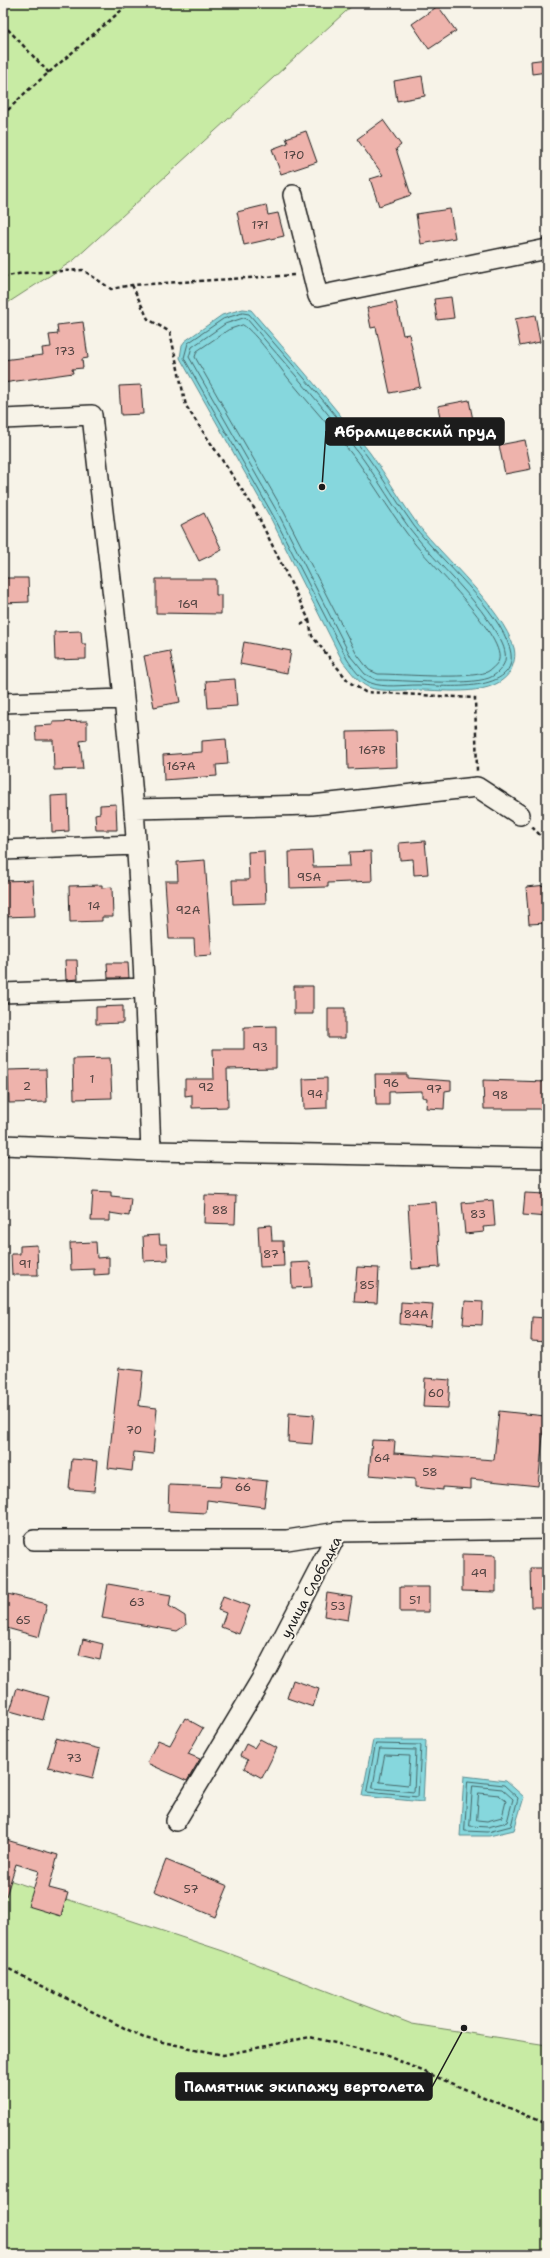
<svg xmlns="http://www.w3.org/2000/svg" width="550" height="2258" viewBox="0 0 550 2258" font-family="'Shantell Sans',sans-serif">
  <style>
    .green { fill: #c8eba4; stroke: #728460 }
    .water { fill: #86d7dd; stroke: #5c8c90 }
    .lines { fill: none; stroke-linecap: round; stroke-linejoin: round }
    .shore { stroke: #466769; stroke-width: 1 }
    .building { fill: #eeb3ac; stroke: #1c1c1c }
    .minor-casing { stroke: #1c1c1c; stroke-width: 22 }
    .path { stroke: #1c1c1c; stroke-width: 2.5; stroke-dasharray: 4 3; stroke-linecap: butt }
    .minor { stroke: #f7f3e8; stroke-width: 19 }
    .labels { text-anchor: middle; stroke-width: 4; stroke-linejoin: round; paint-order: stroke }
    .number-label { font-size: 12px; fill: #504240 }
    .street-label { font-size: 14px; fill: #1c1c1c; stroke: #f7f3e8 }
    .leader { fill: none; stroke: #1c1c1c; stroke-width: 1.5 }
    .callout-dot { fill: #1c1c1c; stroke: #f7f3e8; stroke-width: 1.5 }
    .callout { fill: #1c1c1c; stroke: #1c1c1c; stroke-width: 1.5 }
    .callout-label { font-size: 15px; text-anchor: middle; font-weight: bold; fill: #fff }
  </style>
  <rect width="100%" height="100%" fill="#f7f3e8"/>
  <filter id="ink" filterUnits="userSpaceOnUse"><feTurbulence type="fractalNoise" baseFrequency=".025" numOctaves="2"/><feDisplacementMap in="SourceGraphic" scale="8" xChannelSelector="R" yChannelSelector="G"/><feConvolveMatrix kernelMatrix="1 2 1 2 8 2 1 2 1" color-interpolation-filters="sRGB"/></filter>
  <g filter="url(#ink)">
    <path class="green" d="M3,3H355L74,260L3,306Z
      M3,1878L223,1951L412,2024L547,2045V2255H3Z"/>
    <path class="water" d="M243,309L251,310C291,357 333,404 370,453C387,476 401,502 418,525C445,559 502,608 514,648C516,656 514,663 511,670C496,698 445,690 419,690C404,689 382,693 368,687C357,682 350,670 343,662L271,519L180,358L182,345L185,341L222,315Z
      M373,1740H426L423,1802L362,1796Z
      M464,1776L506,1781L524,1797L514,1830L489,1836H460Z"/>
    <g class="lines">
      <path class="shore" d="M243,313L249,314C289,361 331,407 367,456C384,479 398,504 414,526C441,561 499,609 510,649C522,695 442,686 418,685C403,685 384,688 371,683C360,679 353,668 347,659L274,517L184,358L188,343L223,319Z
        M244,318L247,319C286,365 327,410 363,459C379,481 393,506 410,529C439,567 478,598 501,641C505,649 508,659 502,667C499,672 494,676 489,678C467,686 403,680 377,680L365,674L351,657L279,515L189,357L192,347L225,324Z
        M243,325C256,333 278,365 288,378C311,406 336,433 358,462C377,489 394,518 415,544C429,562 510,641 498,662C495,666 491,670 487,672C466,680 403,674 378,674L369,670L356,653L284,512L195,357L197,351L228,330Z
        M376,1744L421,1745L418,1797L367,1792Z
        M380,1749L416,1750L414,1792L373,1788Z
        M385,1755L410,1756L408,1785L380,1782Z
        M468,1781L504,1785L518,1798L511,1826L488,1832L465,1831Z
        M473,1786L502,1789L513,1799L507,1822L488,1827L470,1826Z
        M479,1793L499,1795L506,1801L502,1817L487,1821L477,1820Z"/>
    </g>
    <path class="building" d="M438,6L456,31L429,49L412,24Z
      M547,59V72L532,74L531,61Z
      M422,76L425,96L397,101L394,81Z
      M383,120L401,145L396,149L411,195L379,206L370,179L383,175L357,139Z
      M306,131L317,162L281,174L272,149L288,143L286,138Z
      M266,205L268,215L278,213L284,236L244,245L237,212Z
      M450,209L455,238L421,244L416,214Z
      M451,297L454,318L437,320L434,299Z
      M396,302L403,335L409,334L420,387L390,393L376,327L371,328L367,308Z
      M535,315L540,342L520,346L515,319Z
      M83,322L88,358L82,359L83,368L72,369L73,373L3,383V360L43,355L42,348L51,347L49,335L58,334L57,325Z
      M141,385L143,414L121,415L119,386Z
      M469,400L474,425L442,431L438,406Z
      M525,440L531,469L505,474L499,445Z
      M204,513L222,550L199,561L181,525Z
      M3,578H28L29,602L3,603Z
      M156,579H216V595H221V614L156,613Z
      M81,631L82,644H86V659L55,660L54,632Z
      M244,642L291,651L287,673L240,664Z
      M170,651L180,702L154,707L144,656Z
      M235,679L237,706L208,708L206,681Z
      M87,721V740L80,741L83,769L54,770L53,740H36L35,726L53,725V722Z
      M396,731L397,767L348,769L347,732Z
      M226,739L228,764L216,765L217,776L164,780L163,755L202,752V741Z
      M68,795L69,831L52,832L51,796Z
      M116,804L117,830H96L95,814L100,813V805Z
      M425,841L428,874L414,875L413,859L400,860L399,843Z
      M264,851L266,903L233,904L232,880H249L248,852Z
      M312,851L313,867L350,866L349,852L371,851L372,881L328,883V887L290,888L289,852Z
      M205,860L212,955L195,956L194,939H169L165,881H178L177,862Z
      M33,880L35,916L3,917V881Z
      M102,885V888L112,887L113,917H102V921L70,922L69,886Z
      M547,885V923L529,924L526,887Z
      M65,960H77L78,979L66,980Z
      M107,963H128L129,978H108Z
      M294,986H313V1014H294Z
      M123,1006V1023L96,1024V1007Z
      M328,1008H345V1038H328Z
      M276,1026V1068L227,1069L228,1107L192,1108V1095L185,1096V1079H214L213,1049H244V1027Z
      M110,1058L112,1098L74,1099L73,1059Z
      M46,1069L47,1102L9,1103L8,1070Z
      M375,1074H407V1078L451,1081V1090L445,1091L444,1109L426,1108L427,1098L422,1097V1091L389,1092V1105H376Z
      M327,1078V1108L304,1109L303,1079Z
      M483,1080L547,1082V1109H484Z
      M93,1191L111,1192V1196L131,1198L129,1216L110,1213V1221H91Z
      M525,1193L547,1194V1217L523,1215Z
      M205,1195L236,1196L235,1224L204,1223Z
      M493,1200L495,1226L483,1227L484,1232L465,1234L462,1203Z
      M436,1202L440,1267L412,1269L408,1204Z
      M271,1225L272,1241H283L284,1266L260,1267L258,1226Z
      M159,1235L160,1244H167L168,1260L144,1261L143,1236Z
      M96,1242L97,1258L109,1257V1274L94,1275V1269L71,1270L70,1243Z
      M37,1245L38,1275H12L11,1254H20V1246Z
      M310,1262L312,1287L292,1288L291,1263Z
      M357,1267L379,1268L377,1303L354,1302Z
      M465,1301L483,1302L482,1325L463,1324Z
      M401,1302L433,1304L431,1327L400,1324Z
      M532,1317L547,1318V1342L531,1341Z
      M119,1368L143,1371L139,1406L157,1408L153,1454L134,1452L132,1471L108,1468Z
      M425,1378L450,1380L448,1408L423,1407Z
      M499,1411L545,1416L538,1486L471,1479V1489L443,1487V1490L415,1487V1479L369,1475L372,1440L395,1441L394,1453L494,1460Z
      M289,1413L314,1415L312,1444L288,1442Z
      M72,1459L97,1461L94,1491L69,1489Z
      M222,1476L267,1481L264,1507L207,1500L206,1513L168,1511L169,1485L220,1487Z
      M462,1554L496,1555V1592L462,1591Z
      M530,1568H547V1607H531Z
      M108,1584L171,1595L169,1606L185,1616L186,1625L177,1631L102,1618Z
      M400,1587H429V1612H400Z
      M327,1593L352,1597L348,1620L324,1616Z
      M8,1594L47,1604L39,1637L3,1627V1613Z
      M223,1596L250,1606L239,1634L221,1627L226,1613L218,1610Z
      M83,1639L103,1644L100,1660L79,1655Z
      M293,1680L319,1689L313,1707L287,1698Z
      M17,1688L49,1697L43,1720L10,1711Z
      M185,1718L203,1728L188,1754L200,1759L187,1781L147,1763L158,1740L170,1745Z
      M56,1738L100,1749L93,1778L48,1767Z
      M260,1739L277,1748L262,1778L244,1768L248,1760L240,1756L246,1744L254,1748Z
      M3,1839L58,1855L49,1888L68,1893L61,1916L28,1906L39,1871L16,1864L6,1896L3,1895Z
      M166,1860L228,1886L215,1917L154,1891Z"/>
    <g class="lines">
      <defs>
        <path id="minor" d="M293,195L318,296L547,249
          M3,419L92,415C102,510 115,604 124,699C140,849 145,1000 151,1151
          M3,703L124,699
          M134,809L312,805L477,787L520,815
          M3,850L136,845
          M3,993L145,988
          M3,1145L151,1151L547,1158
          M34,1540H287L338,1532
          M176,1821L262,1678L338,1532L547,1529"/>
      </defs>
      <use href="#minor" class="minor-casing"/>
      <path class="path" d="M3,24L49,73
        M3,115L26,92L130,3
        M3,277L23,273L83,270L111,289L132,285L296,275
        M132,285L148,319L170,332L186,406L254,508L309,620L299,626
        M309,620L312,636L349,682L365,692L475,698L477,771
        M532,827L547,842
        M3,1966L144,2038L223,2055L310,2037L385,2055L547,2124"/>
      <use href="#minor" class="minor"/>
    </g>
  </g>
  <g class="labels">
    <g class="number-label">
      <text x="294" y="159">170</text>
      <text x="260" y="229">171</text>
      <text x="65" y="355">173</text>
      <text x="188" y="608">169</text>
      <text x="372" y="754">167В</text>
      <text x="181" y="770">167А</text>
      <text x="309" y="881">95А</text>
      <text x="94" y="910">14</text>
      <text x="188" y="914">92А</text>
      <text x="260" y="1051">93</text>
      <text x="92" y="1083">1</text>
      <text x="391" y="1087">96</text>
      <text x="27" y="1090">2</text>
      <text x="206" y="1091">92</text>
      <text x="434" y="1093">97</text>
      <text x="315" y="1098">94</text>
      <text x="500" y="1099">98</text>
      <text x="220" y="1214">88</text>
      <text x="478" y="1218">83</text>
      <text x="271" y="1258">87</text>
      <text x="25" y="1268">91</text>
      <text x="367" y="1289">85</text>
      <text x="416" y="1318">84А</text>
      <text x="436" y="1397">60</text>
      <text x="134" y="1434">70</text>
      <text x="382" y="1462">64</text>
      <text x="430" y="1476">58</text>
      <text x="243" y="1491">66</text>
      <text x="479" y="1577">49</text>
      <text x="415" y="1604">51</text>
      <text x="137" y="1606">63</text>
      <text x="338" y="1610">53</text>
      <text x="23" y="1624">65</text>
      <text x="74" y="1762">73</text>
      <text x="191" y="1893">57</text>
    </g>
    <g class="street-label">
      <text transform="translate(311 1587) rotate(-62)" y="5">улица Слободка</text>
    </g>
  </g>
  <path class="leader" d="M322 487L326 431M464 2028L432 2087"/>
  <g class="callout-dot">
    <circle cx="322" cy="487" r="4"/>
    <circle cx="464" cy="2028" r="4"/>
  </g>
  <g class="callout">
    <rect x="326" y="418" width="178" height="27" rx="4"/>
    <rect x="176" y="2073" width="256" height="27" rx="4"/>
  </g>
  <g class="callout-label">
    <text x="415" y="437">Абрамцевский пруд</text>
    <text x="304" y="2092">Памятник экипажу вертолета</text>
  </g>
  <rect width="550" height="2258" fill="none" stroke="#f7f3e8" stroke-width="16"/>
  <rect x="8" y="8" width="534" height="2242" fill="none" stroke="#1c1c1c" stroke-width="1.5" filter="url(#ink)"/>
</svg>
